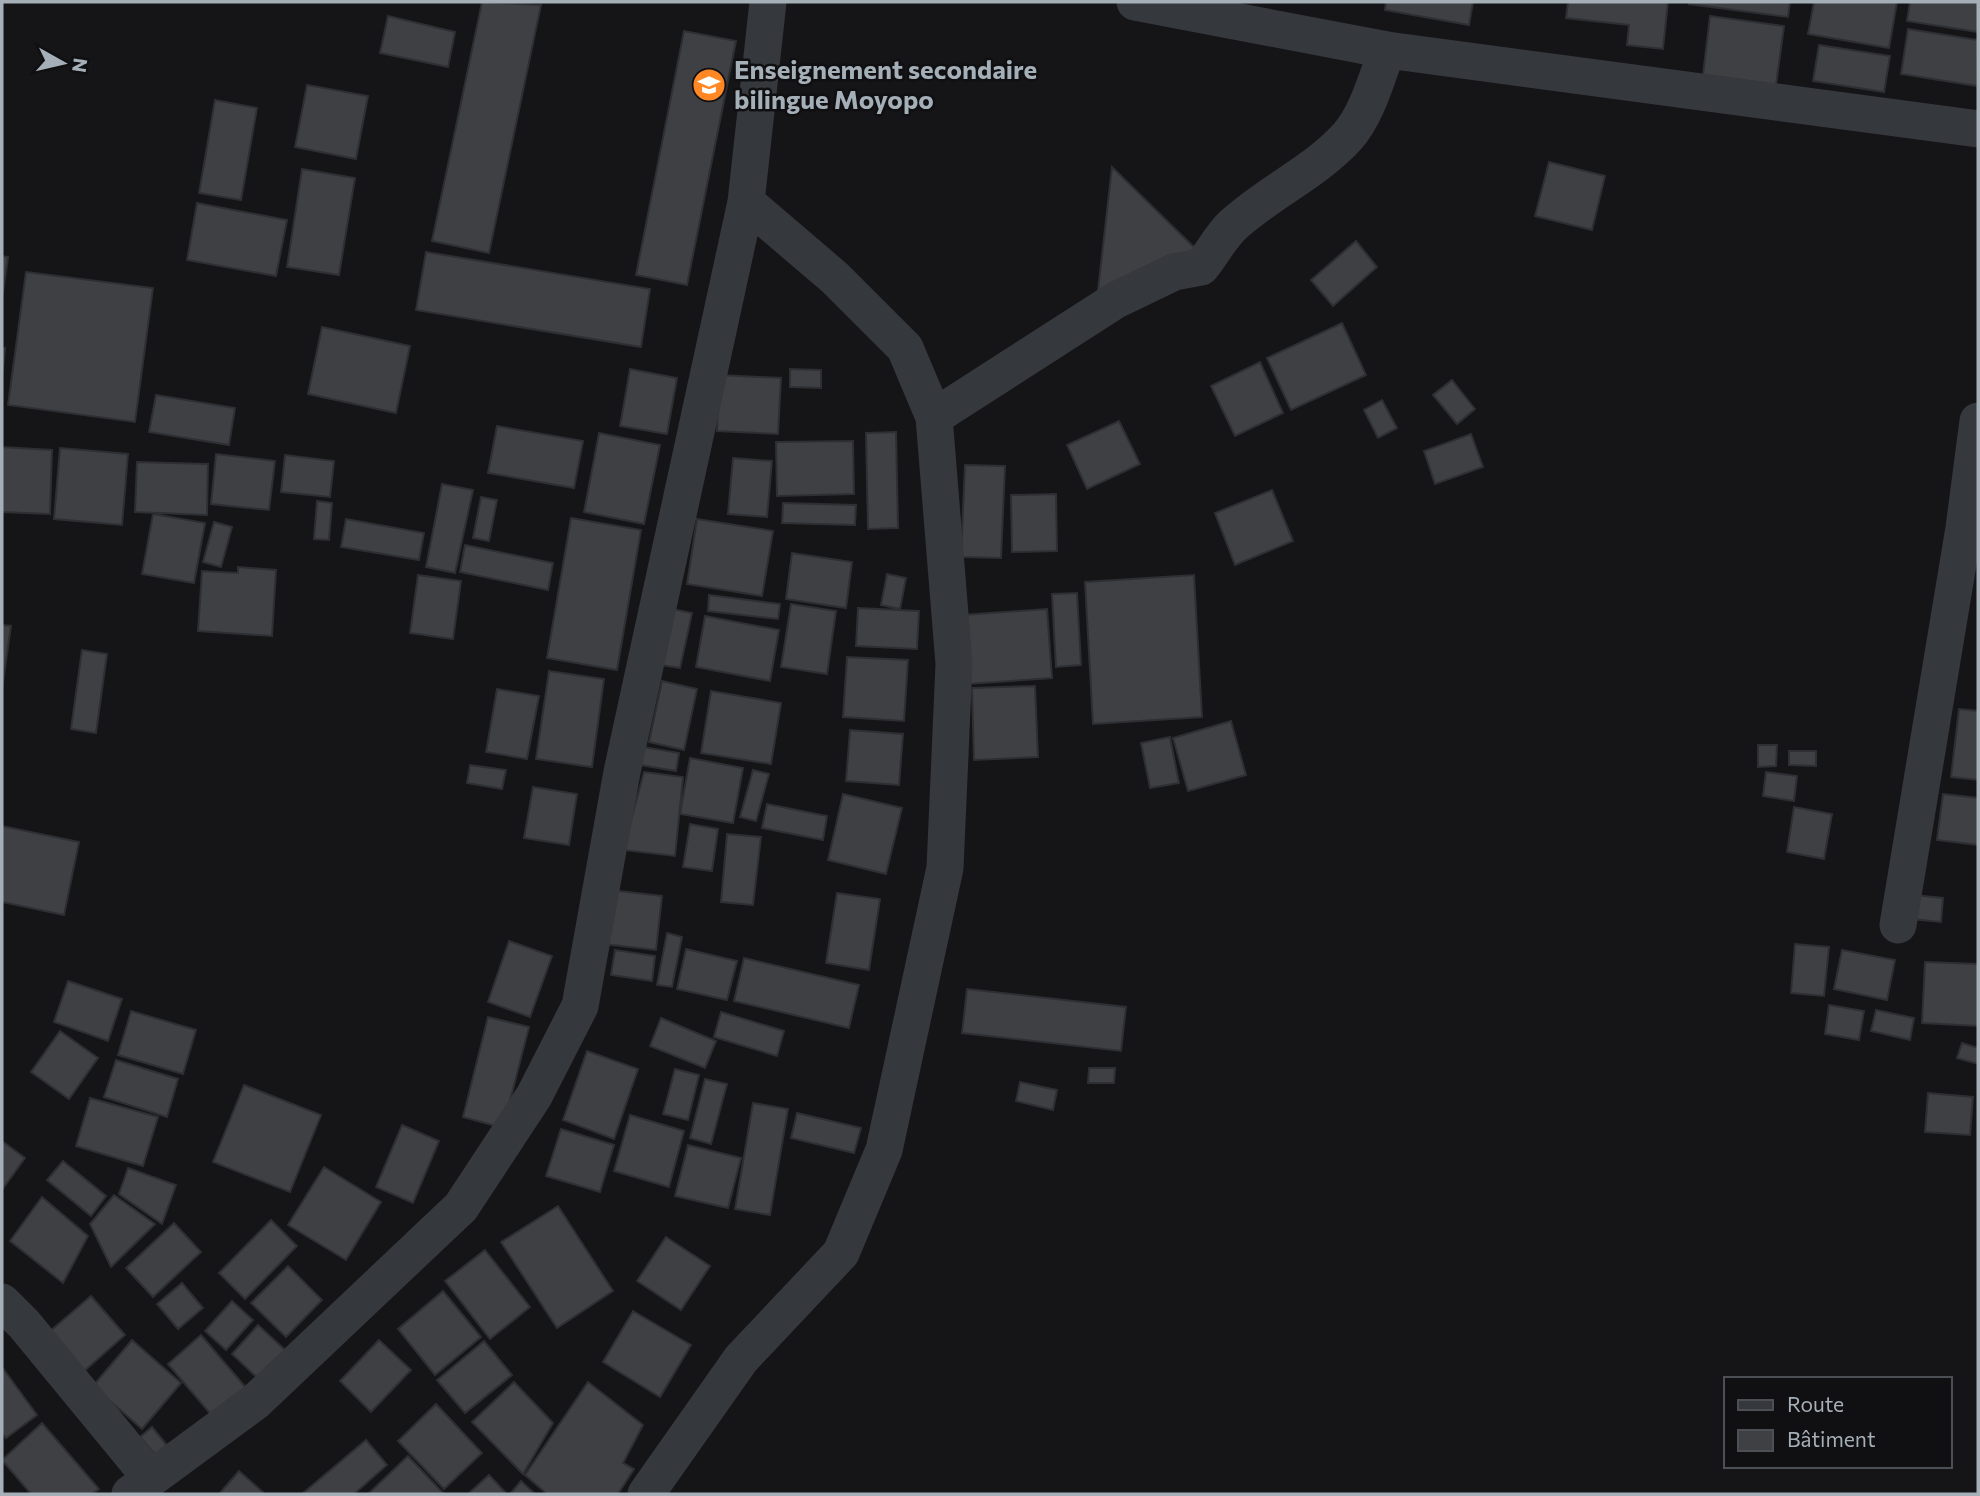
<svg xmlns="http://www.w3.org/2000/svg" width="1980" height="1496" viewBox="0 0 1980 1496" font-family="Commissioner,sans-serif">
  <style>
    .building { fill: #3e4044; stroke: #2e2f33; stroke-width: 2 }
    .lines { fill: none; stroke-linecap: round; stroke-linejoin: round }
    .minor { stroke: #35383c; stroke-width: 37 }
    .labels { text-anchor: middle; stroke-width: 5; stroke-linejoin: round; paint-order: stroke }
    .poi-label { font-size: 26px; font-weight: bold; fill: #a5afb8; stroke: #101012; text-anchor: start }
  </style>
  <rect width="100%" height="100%" fill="#151517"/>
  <path class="building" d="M482,2L541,5L489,253L432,241Z
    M1386,2H1473L1469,25L1385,10Z
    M1568,2H1668L1663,49L1627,45L1629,25L1566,18Z
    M1689,2H1790L1788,17L1689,4Z
    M1814,2H1897L1889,48L1808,34Z
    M1910,2H1978V32L1907,21Z
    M388,16L455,32L448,67L380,53Z
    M1710,16L1784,26L1776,85L1703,75Z
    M1908,29L1978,40L1977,86L1901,74Z
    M684,31L736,41L687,285L636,275Z
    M1819,45L1890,56L1884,92L1813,81Z
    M307,85L368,96L356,159L295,147Z
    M215,100L257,108L241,200L199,193Z
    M1549,162L1605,176L1592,230L1535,216Z
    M1112,167L1203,256L1097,299Z
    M302,169L355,178L339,275L287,267Z
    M197,203L287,220L276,276L187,260Z
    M1356,241L1377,267L1333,306L1311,280Z
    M426,252L650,289L641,347L416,310Z
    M2,256L8,257L2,299Z
    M26,272L153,288L135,422L8,405Z
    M1342,323L1366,375L1291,410L1267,358Z
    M322,327L410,346L396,413L308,394Z
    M2,348H5L2,379Z
    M1260,362L1283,413L1235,436L1211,386Z
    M630,369L677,378L667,434L620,426Z
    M790,369L821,370V388L790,387Z
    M719,375L781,378L778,434L717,431Z
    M1452,380L1475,409L1457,424L1433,395Z
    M156,395L235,408L229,445L149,432Z
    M1382,400L1397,428L1378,438L1364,410Z
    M1119,421L1140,464L1087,489L1067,445Z
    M497,426L583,441L574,488L488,473Z
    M896,432L898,528L868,529L866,433Z
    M599,433L660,445L644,524L584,512Z
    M1471,434L1483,467L1435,484L1424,451Z
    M853,441L854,494L777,496L776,442Z
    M2,447L52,450L50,514L2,512Z
    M60,448L128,454L122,525L54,519Z
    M216,454L275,461L269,510L211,504Z
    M285,455L334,461L330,497L281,492Z
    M733,458L772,461L767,517L728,514Z
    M137,462L208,464L207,515L135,512Z
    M965,465L1005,466L1001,558L961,557Z
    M442,484L473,490L455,573L426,567Z
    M1272,490L1293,541L1235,565L1215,513Z
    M1056,494L1057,551L1012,552L1011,495Z
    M481,497L497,500L489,541L473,538Z
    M317,501L332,503L329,540L314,539Z
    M783,503L856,505L855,525L782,523Z
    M153,514L205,523L194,583L142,574Z
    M571,518L641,530L617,670L547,658Z
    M346,519L424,533L419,560L341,547Z
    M697,519L773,531L762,596L687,584Z
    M214,522L232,527L221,567L203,562Z
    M465,545L553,563L548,590L460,572Z
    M792,553L852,562L846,608L786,599Z
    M238,567L276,570L272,636L198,631L202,571L238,573Z
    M887,574L906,578L900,609L881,605Z
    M418,575L461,581L453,639L410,633Z
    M1194,575L1202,717L1093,724L1085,582Z
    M1077,593L1081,665L1056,667L1052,594Z
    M709,595L780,604L778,619L708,611Z
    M791,604L836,611L827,674L781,667Z
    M858,608L919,611L917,649L856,646Z
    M672,609L692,613L680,668L661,665Z
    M1047,609L1052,678L968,684L963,615Z
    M705,616L779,630L770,681L696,667Z
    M2,625L11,626L2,689Z
    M82,650L107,654L96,733L71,729Z
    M847,657L908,660L904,721L843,717Z
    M549,671L604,679L592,767L536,759Z
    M662,681L697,689L684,750L649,742Z
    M1035,686L1038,757L974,760L972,688Z
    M497,689L539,696L527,759L486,752Z
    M711,691L781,703L771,764L701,753Z
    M1959,709L1978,711V780L1951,777Z
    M1231,721L1246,775L1188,791L1173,738Z
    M850,730L903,734L899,785L846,781Z
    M1170,737L1179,783L1150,788L1141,743Z
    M1758,745H1777L1776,766L1758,767Z
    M637,746L679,753L676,771L634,764Z
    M1789,751H1816V766L1789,765Z
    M690,758L743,768L733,823L680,814Z
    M470,765L506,770L502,789L467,783Z
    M753,770L769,774L756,821L740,817Z
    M644,772L683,777L675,856L623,850Z
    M1766,772L1797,776L1794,801L1763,796Z
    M533,787L577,794L569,845L524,838Z
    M843,794L902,808L886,874L828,860Z
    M1943,794L1978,798V845L1937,840Z
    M767,804L827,816L823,840L762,828Z
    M1794,807L1832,814L1824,859L1787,852Z
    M690,824L718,829L712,871L683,867Z
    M2,826L79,842L64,915L2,902Z
    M727,834L761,837L753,905L721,902Z
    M610,890L662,896L656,950L604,944Z
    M837,893L880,899L869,970L826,963Z
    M1914,895L1943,898L1941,922L1912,919Z
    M667,933L682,937L672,987L657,985Z
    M509,941L552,956L530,1017L488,1002Z
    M1795,944L1829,947L1824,996L1791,993Z
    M686,949L737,961L727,1000L677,989Z
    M615,950L655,956L652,981L611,975Z
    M1842,950L1895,960L1887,1000L1834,989Z
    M744,958L859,985L849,1028L734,1001Z
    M1925,962L1978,964V1026L1922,1023Z
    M68,981L122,999L108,1041L54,1022Z
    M967,989L1126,1007L1121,1051L962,1033Z
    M1829,1005L1864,1011L1859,1040L1825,1034Z
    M1876,1010L1914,1018L1910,1040L1871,1031Z
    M131,1011L196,1030L183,1074L118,1055Z
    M721,1012L784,1031L777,1056L714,1037Z
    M488,1017L529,1027L503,1128L463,1117Z
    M661,1018L716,1041L705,1068L650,1046Z
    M60,1031L98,1058L69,1099L31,1072Z
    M1962,1043L1978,1048V1064L1957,1058Z
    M587,1051L638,1069L614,1139L563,1120Z
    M116,1060L178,1079L167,1117L104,1097Z
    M1089,1068H1115L1114,1083H1088Z
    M675,1069L699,1075L688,1120L663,1114Z
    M705,1079L727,1084L711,1144L690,1138Z
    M1020,1082L1057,1090L1053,1110L1016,1101Z
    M244,1085L321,1115L290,1192L213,1162Z
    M1928,1093L1973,1097L1970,1135L1925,1132Z
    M90,1098L158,1117L143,1166L76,1146Z
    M753,1103L788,1109L770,1215L735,1209Z
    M797,1113L861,1128L854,1153L791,1138Z
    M630,1115L684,1131L669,1187L614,1171Z
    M402,1125L439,1141L413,1203L376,1187Z
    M561,1129L614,1145L600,1192L546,1176Z
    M2,1141L25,1158L2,1190Z
    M688,1145L741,1158L728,1208L675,1196Z
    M63,1161L106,1196L91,1216L47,1180Z
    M324,1167L381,1202L346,1260L288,1225Z
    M128,1168L176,1185L162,1224L119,1194Z
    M114,1195L155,1224L111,1267L90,1224Z
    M42,1197L88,1236L63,1283L10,1241Z
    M558,1206L613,1291L557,1328L501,1242Z
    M271,1220L297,1246L245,1299L219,1273Z
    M174,1223L201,1252L153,1297L126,1268Z
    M666,1237L710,1266L681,1310L637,1281Z
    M485,1250L530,1307L490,1339L445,1281Z
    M288,1266L322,1300L286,1337L251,1303Z
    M182,1283L203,1308L178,1329L157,1304Z
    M443,1291L481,1337L435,1375L398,1329Z
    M91,1296L125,1335L83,1372L49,1332Z
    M232,1301L253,1320L226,1350L205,1331Z
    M633,1311L691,1345L660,1397L603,1362Z
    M258,1325L294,1358L267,1387L232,1354Z
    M201,1335L247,1389L214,1418L168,1364Z
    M132,1340L181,1383L142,1429L93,1386Z
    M379,1340L411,1370L371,1412L340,1381Z
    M484,1341L512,1375L465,1413L437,1380Z
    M2,1367L37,1415L6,1438L2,1433Z
    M514,1382L553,1423L523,1474L472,1422Z
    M588,1382L643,1425L623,1463L634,1469L618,1494H547L525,1475Z
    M436,1404L482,1453L444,1489L398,1441Z
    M42,1423L99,1489L92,1494H31L2,1460Z
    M152,1427L170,1449L159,1459L140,1437Z
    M366,1440L387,1465L354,1494H302Z
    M408,1456L444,1494H368Z
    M239,1471L265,1494H219Z
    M489,1475L507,1494H468Z
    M521,1481L535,1494H510Z"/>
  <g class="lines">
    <path class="minor" d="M1135,2L1387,50L1978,129
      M934,417L1116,300L1174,272L1201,267C1212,254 1221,236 1233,225C1269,192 1314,173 1347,137C1367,115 1377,77 1387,50
      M1898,925L1964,528L1978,421
      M2,1302L24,1324L150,1477
      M130,1494L255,1402L461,1207L534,1096L580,1006L622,772L746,202L768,2
      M646,1494L741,1359L841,1253L884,1150L945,868L954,664L934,417L905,348L835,278L746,202"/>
  </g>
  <defs>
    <symbol id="school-disc" viewBox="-11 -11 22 22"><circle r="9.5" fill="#ff8724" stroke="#101012"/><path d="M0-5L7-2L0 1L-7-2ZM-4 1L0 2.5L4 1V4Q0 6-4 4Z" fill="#fff"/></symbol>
  </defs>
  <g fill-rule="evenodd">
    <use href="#school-disc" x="690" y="66" width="38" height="38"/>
  </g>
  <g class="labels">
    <g class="poi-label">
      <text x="734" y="79">Enseignement secondaire<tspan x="734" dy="30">bilingue Moyopo</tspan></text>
    </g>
  </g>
  <rect width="1980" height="1496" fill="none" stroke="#a5afb8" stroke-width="7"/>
  <rect x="1724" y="1377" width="228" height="91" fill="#101012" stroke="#4c5054" stroke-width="2"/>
  <rect x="1738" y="1400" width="35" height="10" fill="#35383c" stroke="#4c5054" stroke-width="2"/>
  <text x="1787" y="1412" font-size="21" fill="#a5afb8">Route</text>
  <rect x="1738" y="1430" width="35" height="21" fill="#3e4044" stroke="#4c5054" stroke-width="2"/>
  <text x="1787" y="1447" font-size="21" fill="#a5afb8">Bâtiment</text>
  <g transform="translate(63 63) rotate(98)" stroke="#101012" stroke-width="5" paint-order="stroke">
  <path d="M0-5L12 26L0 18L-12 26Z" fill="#a5afb8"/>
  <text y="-10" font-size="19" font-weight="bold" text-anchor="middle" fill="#a5afb8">N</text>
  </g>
</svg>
